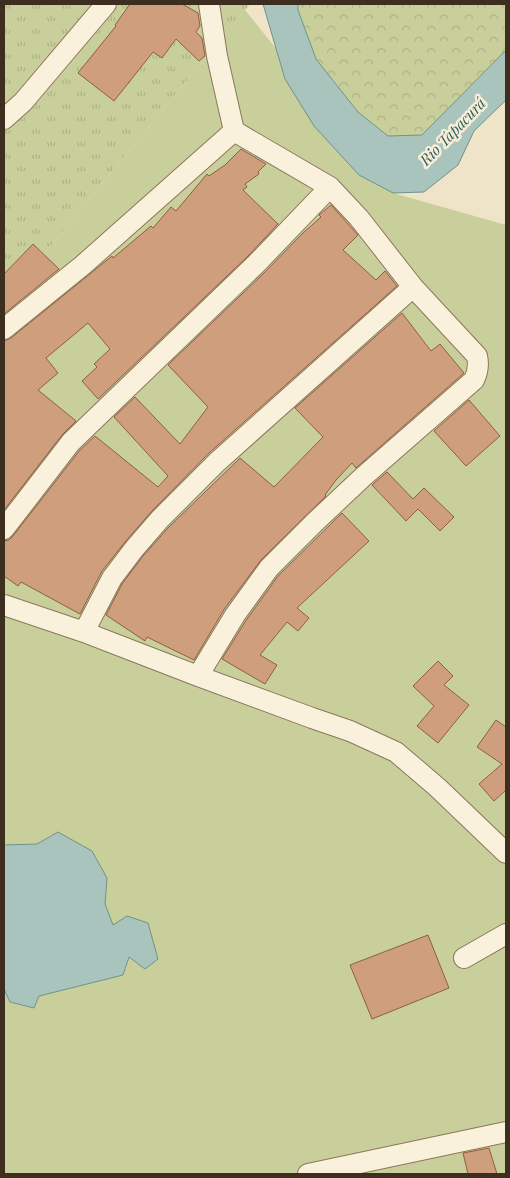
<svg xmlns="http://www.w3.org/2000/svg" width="510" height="1178" viewBox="0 0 510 1178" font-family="'Playfair Display',serif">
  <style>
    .grass { fill: url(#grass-tufts) }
    .forest { fill: url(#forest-crowns) }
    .garden { fill: #c9cf9b }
    .water { fill: #a9c4bc; stroke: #6f938a }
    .building { fill: #cf9f7d; stroke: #8d5f41 }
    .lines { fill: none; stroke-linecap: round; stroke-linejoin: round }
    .street-casing { stroke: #8d765c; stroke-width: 22 }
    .street { stroke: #faf1dc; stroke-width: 20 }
    .labels { text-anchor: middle; stroke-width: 5; stroke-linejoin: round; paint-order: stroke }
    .water-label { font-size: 15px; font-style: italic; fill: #2f5d5a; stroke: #f7eed8 }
  </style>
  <defs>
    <pattern id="grass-tufts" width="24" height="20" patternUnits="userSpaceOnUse" patternTransform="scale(1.25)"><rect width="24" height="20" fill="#c9cf9b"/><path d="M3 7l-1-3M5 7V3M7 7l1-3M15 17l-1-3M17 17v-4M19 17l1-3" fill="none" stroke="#aeb285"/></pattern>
    <pattern id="forest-crowns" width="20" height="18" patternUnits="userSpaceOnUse" patternTransform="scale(1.25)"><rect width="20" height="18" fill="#c9cf9b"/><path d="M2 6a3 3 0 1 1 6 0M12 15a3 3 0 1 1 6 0" fill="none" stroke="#aeb285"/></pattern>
  </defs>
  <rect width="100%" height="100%" fill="#f0e4c8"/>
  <path class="grass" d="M4,4H250L4,303Z"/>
  <path class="forest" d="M298,4H506V50L422,135L388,136L358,112L316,59L298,10Z"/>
  <path class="garden" d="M245,10L393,193L506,225V1174H4V303Z"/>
  <path class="water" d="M263,4H298V10L316,59L358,112L388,136L422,135L506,50V100L474,131L458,165L424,192L393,193L359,175L314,126L285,79Z
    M58,832L92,851L107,878L105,904L113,925L127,916L148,923L158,959L145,969L129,957L123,975L39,996L34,1008L10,1002L4,989V845L37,844Z"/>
  <path class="building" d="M130,4H182L198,13L200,26L196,32L202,38L205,56L199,61L176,39L162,58L153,52L114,101L78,73L116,26L115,25Z
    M241,149L266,164L258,172L259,174L245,184L247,187L243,190L278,224L248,256L98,399L82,381L97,367L94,364L110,349L88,323L46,358L58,373L38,390L76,421L62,435L4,510V341L11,338L112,256L113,258L151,226L153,228L171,207L176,211L207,174L209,176L225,165Z
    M331,205L358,235L343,250L376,280L385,271L397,286L209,453L152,511L125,542L102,571L80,614L21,582L18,586L4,576V541L9,540L13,536L80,450L95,436L158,487L168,476L114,417L135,397L180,444L208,407L168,365L264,273L303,233L321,217L319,215Z
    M33,244L59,269L4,314V274Z
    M402,313L431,351L440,344L464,373L356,468L352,463L336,480L325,495L326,496L261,560L225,608L194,660L147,637L145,641L106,615L122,584L143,556L169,527L240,458L274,487L323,437L295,408Z
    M469,400L500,436L466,466L434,431Z
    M387,472L413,499L424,488L454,517L440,531L418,509L406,521L372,485Z
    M342,513L369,541L297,608L309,618L298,631L287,622L260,655L277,665L265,684L222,659L245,622L278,576Z
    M438,661L453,676L444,685L469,705L438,743L417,726L434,706L413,686Z
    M496,720L506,727V790L494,801L479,784L502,764L477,747Z
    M428,935L449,988L372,1019L350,965Z
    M489,1148L497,1174H468L463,1153Z"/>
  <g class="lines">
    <defs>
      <path id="street" d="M4,119L23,102L106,4
        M4,329L83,265L234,131
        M4,529L71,442L256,264L330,187
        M4,605L84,632L198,676L312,718L350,731L396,752L437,787L506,853
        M84,632L112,578L134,549L160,519L217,462L413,287
        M198,676L235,615L269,568L315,522L364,476L474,380C478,372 479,365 477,356L413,287L359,218L330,187L234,131L217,56L209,4
        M464,958L506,934
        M308,1174L506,1132"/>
    </defs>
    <use href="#street" class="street-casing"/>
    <use href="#street" class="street"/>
  </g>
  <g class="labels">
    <g class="water-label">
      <text transform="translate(453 132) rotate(-46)" y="5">Rio Tapacurá</text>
    </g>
  </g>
  <rect width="510" height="1178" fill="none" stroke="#3d2e20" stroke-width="10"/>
</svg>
